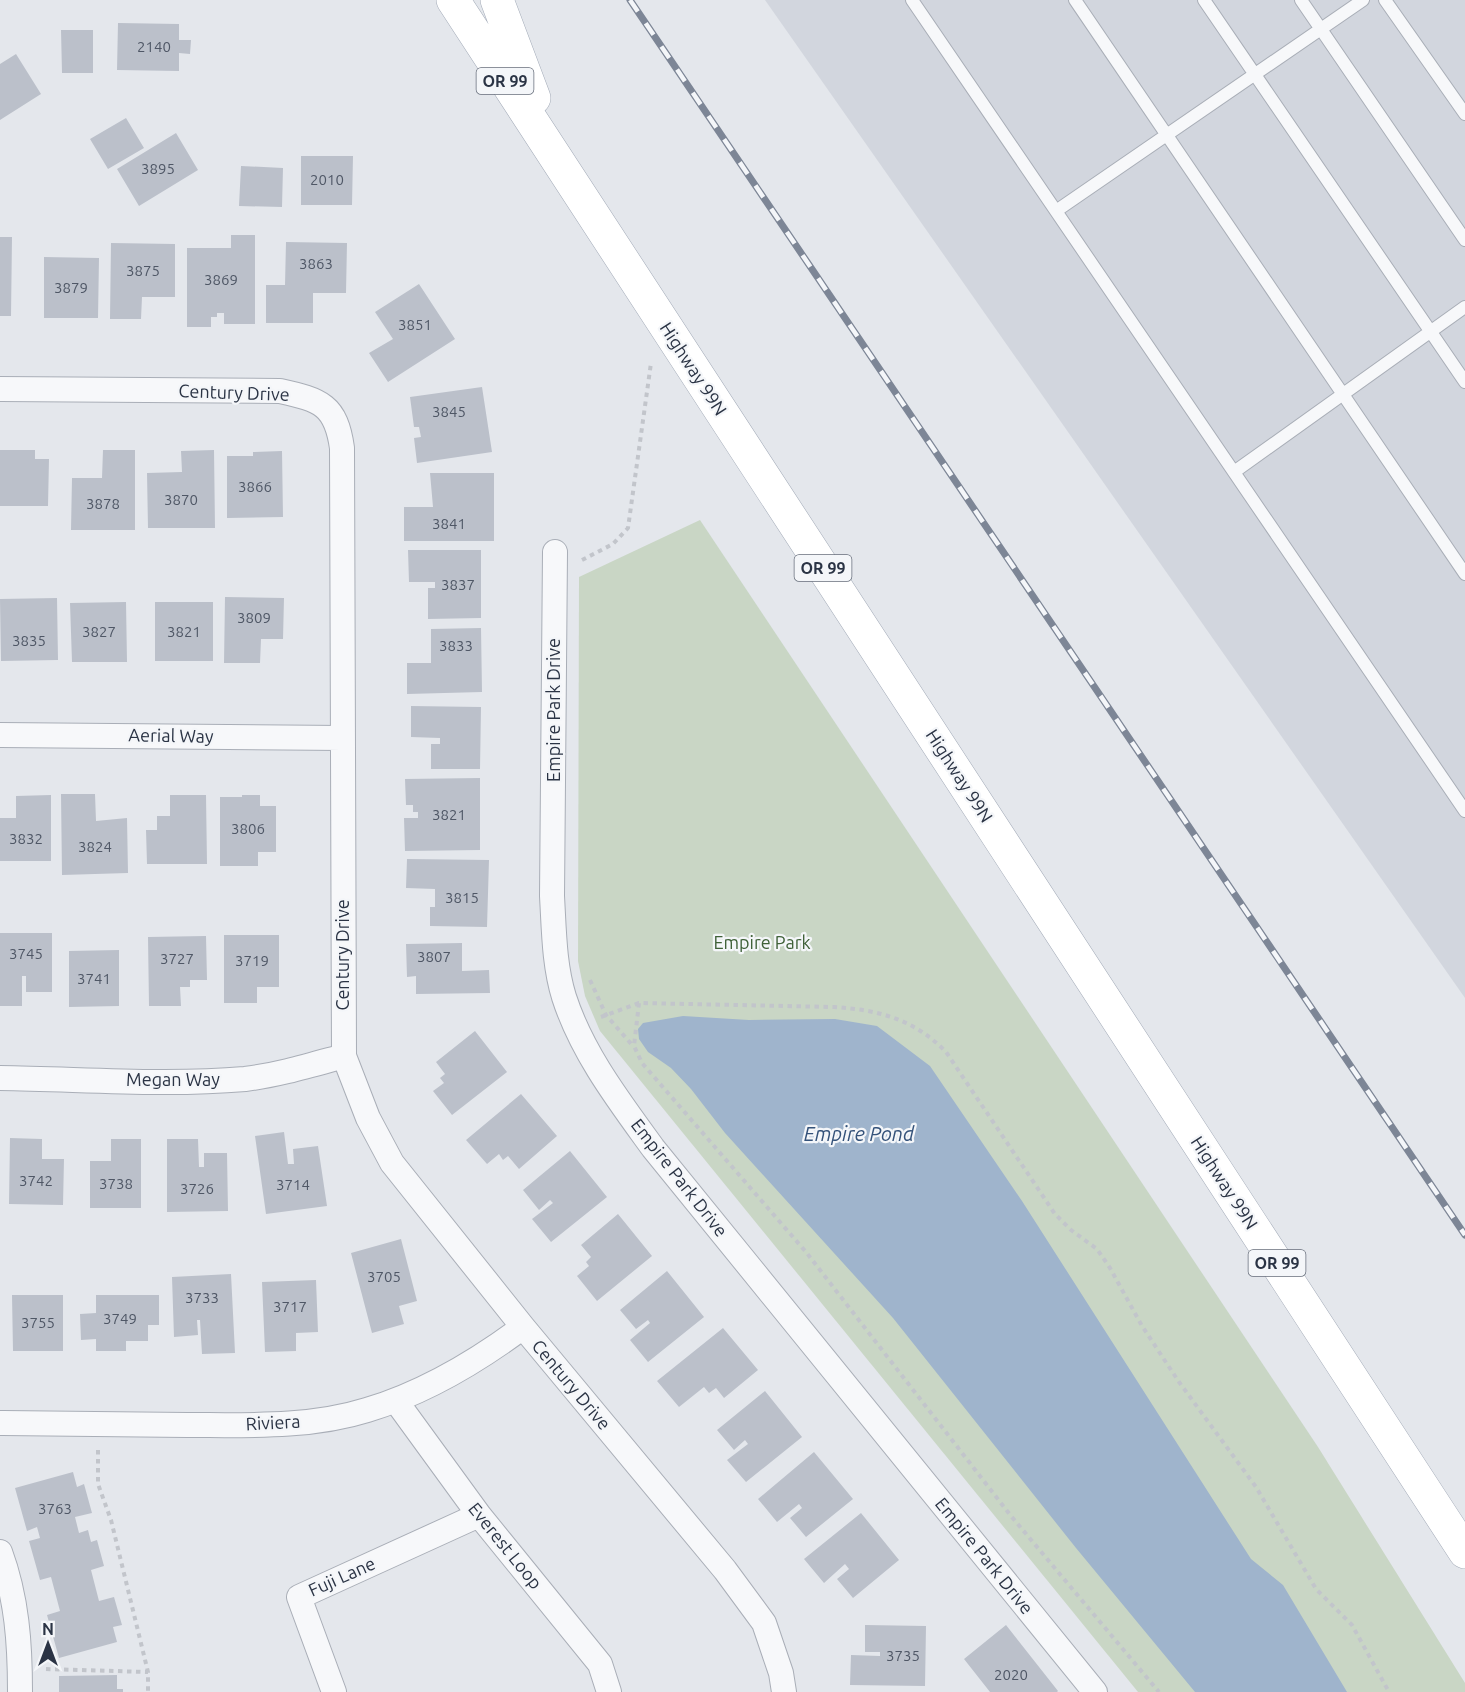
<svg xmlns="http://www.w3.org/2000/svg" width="1465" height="1692" viewBox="0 0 1465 1692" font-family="Ubuntu,sans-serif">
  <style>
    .built { fill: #d2d6de }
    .green { fill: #c9d6c5 }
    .water { fill: #9fb4cc }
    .building { fill: #bbc0ca }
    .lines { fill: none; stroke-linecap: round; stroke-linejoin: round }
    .service-casing { stroke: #a9aeb7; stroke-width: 14 }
    .minor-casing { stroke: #a9aeb7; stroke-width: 26 }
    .primary-casing { stroke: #a3abb8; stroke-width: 34 }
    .path { stroke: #c2c5cb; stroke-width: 4; stroke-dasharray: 4.5 4.5; stroke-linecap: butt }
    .service { stroke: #f7f8fa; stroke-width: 12 }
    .minor { stroke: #f7f8fa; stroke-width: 24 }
    .primary { stroke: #fff; stroke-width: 33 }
    .rail-casing { stroke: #7d8696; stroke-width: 7 }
    .rail { stroke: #f4f6f9; stroke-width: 4.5; stroke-dasharray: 14; stroke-linecap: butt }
    .labels { text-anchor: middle; stroke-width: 4.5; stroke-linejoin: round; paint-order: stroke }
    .number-label { font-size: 15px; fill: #4f5766 }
    .shield { fill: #f4f6f9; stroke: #676e7b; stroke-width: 1.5 }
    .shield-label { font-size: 16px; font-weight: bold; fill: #2b3445 }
    .street-label { font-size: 18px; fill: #2b3445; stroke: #f4f6f9 }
    .park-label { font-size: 18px; fill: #3f6138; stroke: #f4f6f9 }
    .water-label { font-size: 20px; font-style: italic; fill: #34527a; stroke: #f4f6f9 }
  </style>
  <rect width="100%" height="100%" fill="#e4e7ec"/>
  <path class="built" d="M765,0H1465V998Z"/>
  <path class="green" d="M700,520L1318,1447L1465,1683V1692H1138L600,1031L585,996L578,961L579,577Z"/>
  <path class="water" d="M683,1016L749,1020L835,1019L877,1026L930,1066L1022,1201L1251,1559L1283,1585L1347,1692H1195L1076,1548L893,1318L725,1133L691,1089L671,1068L648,1052L639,1039L638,1029L643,1023Z"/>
  <path class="building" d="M118,23L179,24V40H191L190,54L179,53V71L117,70Z
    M61,30H93V73H62Z
    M16,54L41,94L0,120V64Z
    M126,118L144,148L108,169L90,139Z
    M176,133L198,170L139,206L117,169Z
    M301,156H353L352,205H301Z
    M241,166L283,168L282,207L239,206Z
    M231,235H255V324H224V313H217V317H211V327H187V248H231Z
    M0,237H12L11,316H0Z
    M286,242L347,243L346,293H313V323H266V285H285Z
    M111,243L175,244V297H142L141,319H110Z
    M44,257L99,258L98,318H44Z
    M419,284L455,339L388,382L369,353L393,339L375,312Z
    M482,387L492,452L417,463L414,438L421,437L419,427H414L410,397Z
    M0,450H35V459H49L48,506H0Z
    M103,450H135V530H71L72,478H102Z
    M214,450L215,528H148L147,473L182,472L181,451Z
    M282,451L283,517L227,518V456H253V452Z
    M430,473H494V541H404V507H433Z
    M408,550H481V618L428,619V588H435V582H409Z
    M225,597L284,598L283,639H261L260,663H224Z
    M57,598L58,660L1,661L0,599Z
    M126,602L127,662H72L70,603Z
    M155,602H213V661H155Z
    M481,628L482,692L407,694V663H431V629Z
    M411,706L481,707L480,769H431V744H440V738L411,737Z
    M480,778V850L405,851L404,818H418V812H413V805H406L405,779Z
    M61,794H95L96,821L127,818L128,873L62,875Z
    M51,795V861H0V818H16V796Z
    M170,795H206L207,864H147L146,830H157V816H170Z
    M242,795H260V806H276V852H258V866H220V797H242Z
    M407,859L489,860L487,927L430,926V907H435V889L406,888Z
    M0,933H52V992H26V976H22V1006H0Z
    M224,935H279V987H257V1003H224Z
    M206,936L207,980H190V987H180L181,1006H149L148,937Z
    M462,943V971L489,970L490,993L416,994V976L407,977L406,944Z
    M119,950V1006L69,1007V951Z
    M475,1031L507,1072L452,1115L433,1091L444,1083L440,1078L445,1074L436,1062Z
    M521,1094L557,1136L519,1169L508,1156L503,1160L499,1154L487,1164L466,1140Z
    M284,1132L288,1164H294L293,1149L318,1146L327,1206L266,1214L255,1136Z
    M10,1138L42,1139V1159H64L63,1205L9,1204Z
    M111,1139H141V1208H90V1161H111Z
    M167,1139H198L199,1167H204V1153H227L228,1211L167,1212Z
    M570,1151L607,1197L551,1242L532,1219L553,1203L550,1200L539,1210L523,1190Z
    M618,1214L652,1256L597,1301L577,1276L589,1266L586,1262L591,1257L581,1245Z
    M401,1239L417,1301L399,1306L404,1324L372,1333L351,1253Z
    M667,1271L704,1317L648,1362L630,1340L650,1323L648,1320L636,1329L620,1310Z
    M231,1274L235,1353L202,1354L200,1320H197L198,1335L174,1337L172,1277Z
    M316,1280L318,1332L296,1333V1351L265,1352L262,1282Z
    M12,1295H63V1351H13Z
    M96,1295H159V1325H148V1341H126V1351H96V1339L81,1340L80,1314L96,1313Z
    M723,1328L758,1370L724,1398L716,1388L709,1393L704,1387L679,1407L657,1381Z
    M765,1391L802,1437L746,1482L727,1460L748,1444L745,1440L734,1450L717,1430Z
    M814,1452L853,1499L806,1537L790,1518L802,1508L799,1504L777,1522L758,1499Z
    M73,1472L77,1487L84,1484L92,1513L75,1517L79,1533L88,1530L91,1542L97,1540L104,1566L91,1570L99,1601L114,1597L122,1625L113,1627L117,1642L59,1658L47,1615L60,1611L51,1577L40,1580L29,1541L40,1538L37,1527L27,1531L15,1488Z
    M861,1513L899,1560L853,1598L837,1579L849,1569L845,1564L824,1583L804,1559Z
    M865,1625L926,1626L925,1686L850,1685L851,1655L880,1656V1652H865Z
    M1006,1625L1058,1691L1057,1692H990L964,1659Z
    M117,1675V1689H123V1692H59V1676Z"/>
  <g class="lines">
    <defs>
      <path id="service" d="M912,0L1465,811
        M1075,0L1465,574
        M1204,0L1465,382
        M1301,0L1465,240
        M1385,0L1465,114
        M1056,211L1363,0
        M1234,472L1465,307"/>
      <path id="minor" d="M0,389L280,391C321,400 336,405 342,448L344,1056L368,1118L392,1163L523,1327L725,1570L764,1623L781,1673L784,1692
        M555,552L552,896C554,930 554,965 564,997C582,1053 619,1101 653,1148L1095,1692
        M0,735L342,738
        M0,1078C81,1079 164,1086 245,1079C278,1075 311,1065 344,1056
        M396,1401L479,1515L600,1664L609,1692
        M0,1423C62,1424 124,1424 187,1425C246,1425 310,1428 367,1410C424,1393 476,1362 523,1327
        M0,1552C17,1598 20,1644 20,1692
        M334,1692L299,1597L479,1515"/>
      <path id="primary" d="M453,0L1465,1552
        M497,0L534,98"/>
    </defs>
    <use href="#service" class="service-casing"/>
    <use href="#minor" class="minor-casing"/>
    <use href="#primary" class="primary-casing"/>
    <path class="path" d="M582,560L613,544L628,528L651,363
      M590,980L606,1015L633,1046
      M639,1003L634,1046L642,1063L806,1252L1011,1516L1159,1692
      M601,1017L639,1003L834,1007C879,1010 914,1019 946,1052L1055,1214L1071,1230L1097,1249L1110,1268L1142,1326L1179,1382L1256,1487L1316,1589L1352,1625L1389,1692
      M98,1450V1484L111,1520L148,1672V1692
      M46,1669L148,1672"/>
    <use href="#service" class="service"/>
    <use href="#minor" class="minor"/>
    <use href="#primary" class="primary"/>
    <defs>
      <path id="rail" d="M630,0L1465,1235"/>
    </defs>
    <use href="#rail" class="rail-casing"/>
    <use href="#rail" class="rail"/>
  </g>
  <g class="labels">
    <g class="number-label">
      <text x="154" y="52">2140</text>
      <text x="158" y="174">3895</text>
      <text x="327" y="185">2010</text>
      <text x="316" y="269">3863</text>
      <text x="143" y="276">3875</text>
      <text x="221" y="285">3869</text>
      <text x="71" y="293">3879</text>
      <text x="415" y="330">3851</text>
      <text x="449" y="417">3845</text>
      <text x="255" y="492">3866</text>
      <text x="181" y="505">3870</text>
      <text x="103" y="509">3878</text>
      <text x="449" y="529">3841</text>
      <text x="458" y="590">3837</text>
      <text x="254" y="623">3809</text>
      <text x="99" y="637">3827</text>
      <text x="184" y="637">3821</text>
      <text x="29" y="646">3835</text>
      <text x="456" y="651">3833</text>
      <text x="449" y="820">3821</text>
      <text x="248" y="834">3806</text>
      <text x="26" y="844">3832</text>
      <text x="95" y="852">3824</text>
      <text x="462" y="903">3815</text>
      <text x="26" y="959">3745</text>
      <text x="434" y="962">3807</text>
      <text x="177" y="964">3727</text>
      <text x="252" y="966">3719</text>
      <text x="94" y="984">3741</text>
      <text x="36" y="1186">3742</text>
      <text x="116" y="1189">3738</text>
      <text x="293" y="1190">3714</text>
      <text x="197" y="1194">3726</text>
      <text x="384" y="1282">3705</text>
      <text x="202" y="1303">3733</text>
      <text x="290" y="1312">3717</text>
      <text x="120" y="1324">3749</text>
      <text x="38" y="1328">3755</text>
      <text x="55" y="1514">3763</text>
      <text x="903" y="1661">3735</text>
      <text x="1011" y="1680">2020</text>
    </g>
    <g class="shield">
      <rect x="476.5" y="68" width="57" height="26" rx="4.5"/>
      <rect x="794.5" y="555" width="57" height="26" rx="4.5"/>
      <rect x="1248.5" y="1250" width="57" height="26" rx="4.5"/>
    </g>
    <g class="shield-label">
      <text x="505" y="87">OR 99</text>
      <text x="823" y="574">OR 99</text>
      <text x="1277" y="1269">OR 99</text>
    </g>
    <g class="street-label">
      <text transform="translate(693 369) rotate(57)" y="6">Highway 99N</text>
      <text transform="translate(234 393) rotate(2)" y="6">Century Drive</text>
      <text transform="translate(554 710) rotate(-90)" y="6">Empire Park Drive</text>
      <text transform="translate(171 736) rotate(1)" y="6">Aerial Way</text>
      <text transform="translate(959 776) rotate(57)" y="6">Highway 99N</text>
      <text transform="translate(343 955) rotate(-90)" y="6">Century Drive</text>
      <text x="173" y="1086">Megan Way</text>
      <text transform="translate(679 1178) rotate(52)" y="6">Empire Park Drive</text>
      <text transform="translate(1224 1183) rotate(57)" y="6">Highway 99N</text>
      <text transform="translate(571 1385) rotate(50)" y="6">Century Drive</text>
      <text transform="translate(273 1423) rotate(-3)" y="6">Riviera</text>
      <text transform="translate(505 1546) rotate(51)" y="6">Everest Loop</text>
      <text transform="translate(984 1556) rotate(51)" y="6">Empire Park Drive</text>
      <text transform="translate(342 1577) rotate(-24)" y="6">Fuji Lane</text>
    </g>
    <g class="park-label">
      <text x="762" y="949">Empire Park</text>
    </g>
    <g class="water-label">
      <text x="859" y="1141">Empire Pond</text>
    </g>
  </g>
  <g transform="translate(48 1644)" stroke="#f4f6f9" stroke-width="4.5" paint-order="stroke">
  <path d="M0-4.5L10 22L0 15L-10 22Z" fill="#2b3445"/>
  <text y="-9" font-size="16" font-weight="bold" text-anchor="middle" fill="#2b3445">N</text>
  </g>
</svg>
